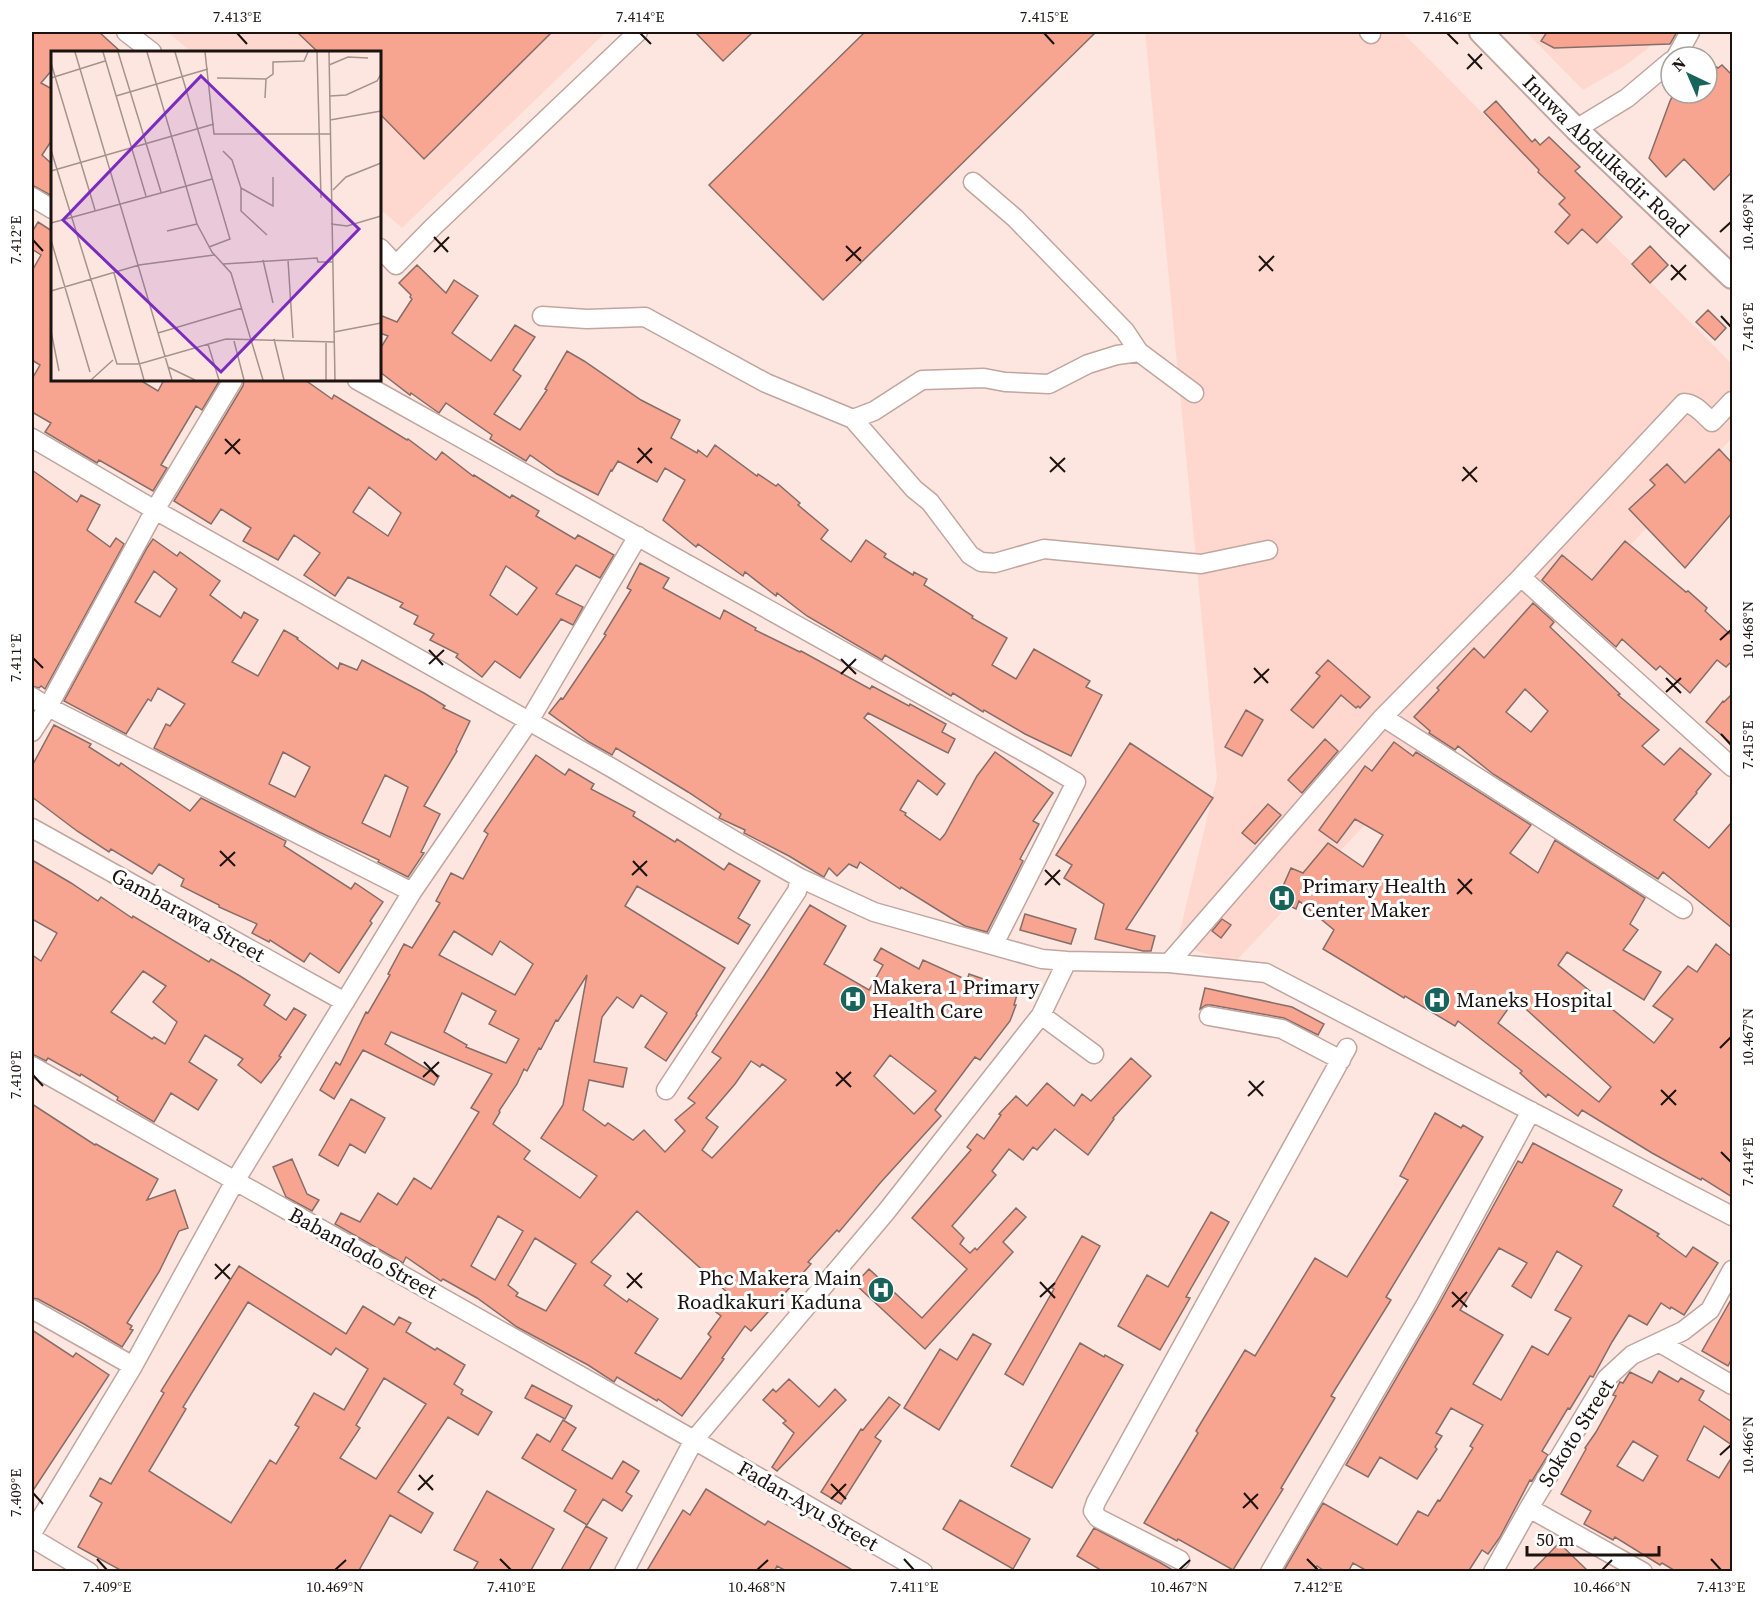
<svg xmlns="http://www.w3.org/2000/svg" width="1764" height="1603" viewBox="0 0 1764 1603" font-family="'Source Serif 4',serif">
  <style>
    .built { fill: #fed8cf }
    .building { fill: #f7a491; stroke: #876d67; stroke-width: 1.5; fill-rule: evenodd }
    .lines { fill: none; stroke-linecap: round; stroke-linejoin: round }
    .minor-casing { stroke: #c1a59f; stroke-width: 21 }
    .major-casing { stroke: #c1a59f; stroke-width: 26 }
    .minor { stroke: #fff; stroke-width: 18 }
    .major { stroke: #fff; stroke-width: 22 }
    .ticks { fill: none; stroke: #1c1310; stroke-width: 2 }
    .labels { text-anchor: middle; stroke-width: 6; stroke-linejoin: round; paint-order: stroke }
    .street-label { font-size: 21px; fill: #1c1310; stroke: #fff }
    .poi-label { font-size: 21px; fill: #1c1310; stroke: #fff; text-anchor: start }
    .inset-road { fill: none; stroke: #a4928d; stroke-width: 1.5 }
    .view { fill: #7b2cbf; fill-opacity: 0.15; stroke: #7b2cbf; stroke-width: 3 }
    .inset-edge { fill: none; stroke: #1c1310; stroke-width: 3 }
    .neatline { fill: none; stroke: #1c1310; stroke-width: 2 }
    .ticks-label { font-size: 15px; text-anchor: middle; fill: #1c1310 }
  </style>
  <rect width="100%" height="100%" fill="#fee6e0"/>
  <path class="built" d="M167,32H606L402,228L380,209V52H192Z
    M1145,32H1402L1732,364V438L1233,964L1177,943L1217,777Z
    M1526,32H1662L1646,50L1623,67L1583,90Z"/>
  <path class="building" d="M32,32H99L121,52H52V70L41,83L52,89V140L42,155L52,164V196L32,185Z
    M297,32H552L424,159L380,114V52H318Z
    M695,32H753L723,61Z
    M865,32H1096L823,300L709,185Z
    M1547,32H1677L1670,44L1554,48L1541,41Z
    M1707,61L1718,68L1722,65L1732,75V172L1714,190L1684,159L1666,177L1649,158L1670,101L1674,93H1707Z
    M1496,101L1532,142L1535,139L1540,145L1549,137L1580,167L1575,171L1622,217L1597,243L1582,229L1568,244L1555,232L1570,215L1559,204L1565,198L1538,172L1539,170L1484,112Z
    M38,222L52,231V380H140L158,391L164,380H220L202,410L196,406L161,465L167,468L153,491L99,460L97,463L45,432L51,423L32,412V379L40,365L32,360V271L41,255L32,249V232Z
    M1650,246L1668,265L1650,283L1632,264Z
    M417,265L446,293L454,280L478,296L452,333L491,361L515,325L535,337L513,370L521,376L494,414L520,430L547,390L545,389L567,351L584,361L641,400L680,420L671,438L697,453L698,450L707,457L715,445L757,476L758,474L776,486L778,484L800,503L798,505L828,530L821,539L851,562L866,540L886,554L884,557L913,575L914,572L927,579L924,585L973,616L972,618L1007,638L992,665L1016,679L1034,649L1090,681L1086,687L1102,695L1071,756L1025,734L984,710L983,712L953,693L951,696L885,655L882,660L807,616L777,593L776,596L745,572L743,576L698,544L696,547L663,520L685,480L665,468L657,482L618,461L612,471L611,470L598,495L557,474L530,455L526,461L490,439L492,435L446,403L439,413L411,393L410,395L380,372V349L388,336L380,333V315L397,322L412,299L410,297L411,295L399,283Z
    M1708,310L1726,328L1715,340L1696,322Z
    M244,380H305L332,399L334,395L407,440L408,439L436,460L442,452L473,476L474,475L510,498L512,495L539,511L536,516L575,539L578,535L614,555L600,578L576,565L556,594L583,607L573,625L561,619L520,678L495,661L482,677L456,657L458,654L430,640L434,634L414,624L418,616L400,607L403,603L348,577L335,596L304,575L320,553L294,535L278,560L243,541L251,528L221,509L211,524L174,501L243,386ZM369,487L401,513L388,536L353,512ZM506,566L537,588L517,615L490,595Z
    M1719,449L1732,463V513L1685,568L1629,509L1655,485L1650,480L1667,464L1685,483Z
    M32,470L77,502L81,495L100,505L87,530L110,547L116,538L124,544L45,689L41,686L39,688L32,686Z
    M153,539L177,556L180,552L220,581L210,595L241,618L244,612L258,620L232,662L258,676L284,630L298,638L297,639L338,669L340,663L357,670L362,660L424,693L445,706L443,708L470,721L456,750L457,751L424,806L440,814L421,852L424,853L408,877L378,862L379,860L319,832L154,748L166,724L170,726L185,704L158,688L151,701L148,699L126,734L64,701L147,548ZM154,571L177,589L160,617L135,602ZM283,752L310,767L295,797L269,784ZM385,775L408,787L390,837L362,823Z
    M1625,541L1686,592L1688,591L1707,608L1705,611L1732,636V661L1726,667L1717,660L1690,693L1660,666L1656,670L1622,639L1616,647L1542,580L1562,555L1592,580Z
    M640,563L669,578L663,588L720,619L724,610L756,628L755,630L800,652L801,651L870,689L872,686L909,706L910,704L946,724L942,732L955,739L948,753L868,713L864,718L945,784L937,795L918,780L900,810L906,813L905,815L940,840L945,834L977,776L995,752L1053,793L1033,821L1039,824L1020,859L1023,861L987,932L965,926L951,918L901,887L900,889L860,862L857,868L849,864L837,876L829,868L824,877L822,876L789,856L744,833L745,830L719,818L721,814L688,792L616,748L612,755L589,742L549,713L561,698L563,699L606,635L604,634L631,590L627,588Z
    M1533,603L1554,622L1550,627L1620,694L1618,695L1659,730L1642,746L1664,765L1680,748L1711,774L1696,792L1697,793L1674,820L1709,848L1732,822V928L1663,872L1658,879L1493,774L1458,746L1455,750L1429,733L1430,731L1414,717L1439,690L1437,688L1474,648L1484,658ZM1525,689L1548,711L1531,732L1506,712Z
    M1328,660L1370,697L1360,708L1358,706L1356,708L1341,695L1313,728L1291,710L1320,676L1316,673Z
    M1732,694V744L1706,722L1723,701L1724,702Z
    M1246,710L1263,720L1242,756L1225,747Z
    M54,725L91,744L89,747L119,766L121,763L190,811L201,798L286,841L284,846L351,889L355,883L383,902L370,921L372,923L339,973L310,953L304,962L270,940L269,942L252,933L257,924L219,907V905L181,886L184,879L159,864L152,874L111,849L109,852L77,831L32,797V766Z
    M1325,739L1338,751L1302,793L1288,780Z
    M1394,742L1413,756L1416,752L1531,825L1510,853L1538,873L1555,840L1645,898L1630,924L1638,930L1623,950L1661,972L1644,1000L1567,952L1558,965L1654,1043L1673,1019L1653,1006L1688,966L1697,972L1716,944L1732,957V1197L1702,1178L1701,1180L1652,1153L1582,1110L1578,1116L1548,1094L1546,1097L1520,1073L1522,1071L1458,1021L1455,1026L1405,996L1404,998L1323,949L1334,930L1299,901L1296,909L1277,900L1291,868L1303,873L1328,843L1363,867L1383,835L1355,819L1337,843L1319,830L1365,766L1372,771ZM1515,999L1611,1087L1599,1102L1498,1023Z
    M1130,743L1213,798L1126,929L1155,936L1151,951H1143L1095,939L1104,904L1064,878L1072,865L1056,855Z
    M536,755L565,775L569,769L594,784L591,789L635,812L633,816L675,842L677,839L724,870L729,863L760,881L738,918L750,925L738,944L637,886L625,906L725,968L696,1014L697,1015L666,1061L645,1047L667,1013L641,995L633,1008L617,997L602,1017L594,1062L627,1068L623,1087L589,1080L583,1110L605,1126L608,1123L633,1140L644,1130L665,1152L685,1131L675,1120L695,1103L688,1098L721,1058L712,1052L764,976L810,905L846,926L824,964L869,990L883,965L874,960L881,948L919,969L923,960L967,980L969,974L1018,991L1014,1005H1016L1010,1021L980,1060L975,1057L935,1110L941,1116L881,1182L839,1232L837,1230L808,1262L811,1264L751,1331L745,1326L722,1358L724,1359L682,1416L658,1399L657,1401L617,1377L614,1382L588,1365L517,1327L477,1298L443,1279L441,1281L406,1257L403,1263L335,1224L341,1213L360,1222L378,1193L397,1205L414,1178L431,1189L479,1112L471,1108L492,1074L391,1032L385,1044L439,1076L434,1085L363,1050L334,1099L320,1090L336,1062L340,1065L366,1012L368,1013L390,975L388,974L404,944L412,948L440,903L436,901L451,873L463,879L488,834L484,831ZM454,931L492,955L500,941L533,964L515,995L439,955ZM587,975L563,1105L541,1138L597,1176L580,1198L524,1159L530,1151L493,1124L500,1112L499,1111L517,1084L524,1069L527,1071L539,1048L541,1049L556,1020L558,1021ZM462,993L496,1011L489,1024L519,1039L506,1063L466,1047L467,1045L444,1032ZM890,1055L936,1091L914,1114L874,1076ZM751,1061L760,1067L762,1064L786,1080L712,1158L702,1150L718,1127L706,1118L735,1084ZM637,1211L729,1294L716,1312L721,1316L708,1334L711,1337L681,1379L635,1353L658,1319L629,1299L627,1302L604,1285L611,1276L591,1262ZM498,1216L523,1231L495,1280L471,1266ZM535,1238L576,1264L546,1311L516,1296L518,1293L508,1285Z
    M1268,804L1281,815L1255,844L1242,833Z
    M32,860L71,883L98,901L101,897L132,918L133,916L209,962L211,959L240,976L270,995L264,1005L286,1020L294,1008L306,1015L279,1056L281,1057L261,1083L238,1065L243,1059L205,1035L189,1062L217,1080L198,1110L171,1093L154,1122L117,1100L118,1097L81,1074L80,1076L48,1058L46,1061L32,1054V955L41,961L57,933L32,919ZM143,971L166,986L153,1002L177,1022L165,1044L154,1037L152,1039L111,1012Z
    M1025,914L1076,929L1071,944L1020,930Z
    M1222,919L1231,925L1221,938L1212,931Z
    M1205,988L1292,1007L1324,1024L1318,1035L1284,1018L1211,1005H1206L1200,1009Z
    M1131,1058L1151,1076L1113,1118L1114,1119L1088,1155L1055,1129L1037,1150L1033,1147L1023,1160L1009,1149L992,1171L996,1175L952,1226L964,1238L960,1244L970,1253L975,1248L977,1250L1016,1208L1026,1217L1003,1242L1013,1252L925,1349L855,1284L869,1269L922,1318L967,1269L912,1218L971,1150L967,1147L977,1134L984,1139L1001,1115L999,1114L1016,1096L1027,1106L1047,1083L1074,1106L1082,1094L1091,1101Z
    M351,1099L385,1118L365,1153L350,1144L338,1166L319,1155Z
    M32,1104L95,1145L96,1144L158,1179L147,1200L175,1190L188,1228L179,1231L159,1272L127,1323L132,1326L130,1329L133,1330L122,1347L84,1324L38,1299L32,1298Z
    M1435,1113L1461,1128L1463,1125L1483,1137L1386,1297L1391,1300L1331,1396L1335,1398L1281,1488L1283,1489L1233,1570L1178,1539L1177,1541L1144,1523L1198,1433L1196,1431L1245,1350L1255,1356L1315,1258L1347,1277L1408,1180L1400,1176Z
    M1533,1143L1622,1190L1613,1206L1659,1234L1657,1236L1686,1257L1693,1247L1718,1263L1684,1315L1671,1307L1670,1309L1661,1303L1647,1325L1629,1315L1612,1342L1593,1377L1590,1376L1570,1409L1568,1408L1542,1451L1548,1455L1532,1481L1530,1480L1500,1537L1488,1554L1482,1550L1468,1572H1369L1353,1563L1348,1572H1326L1317,1566L1313,1572H1283L1323,1503L1397,1545L1418,1511L1428,1516L1438,1500L1440,1501L1473,1448L1470,1446L1483,1425L1451,1408L1436,1433L1442,1436L1435,1447L1437,1449L1417,1479L1380,1457L1368,1477L1346,1465L1436,1310L1518,1161L1522,1163ZM1499,1248L1527,1263L1512,1286L1531,1298L1557,1251L1582,1266L1555,1310L1571,1318L1548,1355L1532,1346L1501,1400L1473,1384L1503,1335L1460,1310Z
    M292,1159L307,1194L319,1200L312,1211L286,1197L273,1167Z
    M1211,1212L1229,1222L1186,1297L1190,1298L1160,1350L1118,1326L1147,1275L1168,1287Z
    M1082,1236L1100,1246L1023,1385L1005,1374L1054,1289L1052,1288Z
    M239,1266L346,1334L363,1306L394,1325L399,1317L411,1323L406,1332L435,1350L437,1348L465,1365L454,1384L463,1390L461,1394L492,1412L478,1435L448,1417L398,1492L433,1513L421,1533L390,1515L358,1572H124L78,1547L102,1503L90,1496L100,1478L111,1484L164,1393L161,1391ZM248,1302L331,1355L336,1348L368,1369L344,1410L314,1393L295,1425L299,1427L276,1464L270,1460L231,1523L149,1471L186,1409L183,1407ZM384,1378L426,1404L376,1479L340,1458L360,1428L356,1425Z
    M1732,1298V1358L1728,1366L1702,1351Z
    M32,1330L73,1357L76,1353L109,1375L32,1492Z
    M973,1334L991,1344L939,1430L904,1408L940,1349L957,1360Z
    M1080,1343L1104,1357L1105,1355L1123,1365L1052,1488L1011,1466Z
    M1659,1371L1678,1382L1681,1378L1704,1391L1699,1400L1732,1422V1445L1704,1426L1687,1460L1719,1478L1732,1457V1572H1677L1662,1563L1660,1565L1615,1537L1613,1540L1584,1524L1591,1511L1561,1494L1586,1449L1585,1448L1596,1432L1616,1396L1613,1395L1620,1382L1623,1383L1630,1372L1652,1383ZM1633,1441L1658,1456L1643,1481L1617,1466Z
    M789,1379L819,1407L835,1389L846,1400L777,1471L772,1467L794,1433L783,1423L786,1421L763,1400L773,1389L776,1392Z
    M532,1385L572,1406L565,1419L525,1398Z
    M889,1397L900,1405L875,1437L881,1441L841,1504L821,1492L861,1429L863,1430Z
    M563,1420L576,1428L562,1450L612,1479L623,1461L639,1471L626,1492L632,1496L622,1511L603,1499L587,1525L564,1511L576,1490L522,1458L537,1434L550,1442Z
    M706,1489L765,1525L768,1521L856,1572H788L777,1566L774,1572H646L683,1510L690,1515Z
    M487,1491L554,1529L530,1572H472L478,1562L454,1550Z
    M960,1500L1030,1539L1013,1569L943,1529Z
    M586,1526L607,1538L588,1572H560Z
    M1094,1528L1159,1562L1176,1572H1104L1077,1556Z
    M1559,1543L1589,1572H1531Z"/>
  <g class="lines">
    <defs>
      <path id="minor" d="M126,32L152,52
        M1369,32L1371,34
        M1676,57L1690,32
        M1576,129L1627,98L1671,61
        M32,197L52,209
        M380,248L396,265L432,228L638,32
        M542,316L587,319L645,317L766,383L853,419L914,489L930,502L970,555L981,562L995,563L1044,549L1201,564L1268,550
        M1139,352L1194,393
        M357,380L1040,761L1076,782L994,944
        M853,419L874,411L922,380L984,378L1005,382L1049,384L1088,364L1117,355L1139,352L1125,331L1015,218L973,182
        M32,438L155,510L612,768L742,845L800,878L874,912L1042,959L1067,961L1169,963L1266,973L1732,1216
        M1521,577L1732,767
        M32,697L48,707L412,892
        M1383,717L1683,909
        M32,732L48,707L155,510L233,380
        M32,828L345,1002
        M1169,963L1383,717L1521,577L1684,403C1695,403 1704,415 1712,422L1732,401
        M1041,1015L1094,1054
        M1209,1016L1282,1029L1341,1060
        M32,1066L694,1440L923,1572
        M666,1090L797,891L800,878
        M32,1309L133,1366
        M1660,1343L1732,1385
        M1529,1508L1643,1572
        M32,1533L133,1366L235,1181L412,892L529,721L638,536
        M32,1538L89,1572
        M1180,1560L1098,1518L1093,1511L1096,1502L1347,1048
        M624,1572L694,1440L886,1212L1041,1015L1067,961
        M1270,1572L1426,1304L1531,1111
        M1493,1572L1529,1508L1607,1378L1632,1355L1683,1331L1710,1310L1732,1270"/>
      <g id="major">
        <path id="s1" d="M1481,32L1576,129L1732,277"/>
      </g>
    </defs>
    <use href="#minor" class="minor-casing"/>
    <use href="#major" class="major-casing"/>
    <use href="#minor" class="minor"/>
    <use href="#major" class="major"/>
  </g>
  <path class="ticks" d="M237,33L247,44M640,33L651,44M1044,33L1054,44M1447,33L1458,44M1468,54L1482,69M1467,69L1482,54M1720,232L1731,222M434,237L448,252M33,240L43,251M846,246L861,261M434,252L449,237M1259,256L1273,271M846,261L861,247M1671,265L1686,280M1259,271L1274,256M1671,280L1686,265M1721,316L1731,327M225,439L240,454M638,448L652,463M225,454L240,439M1050,457L1065,472M637,463L652,448M1463,467L1477,482M1050,472L1065,458M1462,481L1477,467M1720,640L1731,630M429,650L443,665M33,658L43,668M841,659L856,674M429,664L444,650M1254,668L1268,683M841,674L856,659M1666,678L1681,693M1254,683L1269,669M1666,692L1681,678M1721,734L1731,745M220,851L235,866M633,861L647,876M220,866L235,852M1045,870L1060,885M632,875L647,861M1458,879L1472,894M1045,885L1060,870M1457,894L1472,879M1720,1048L1731,1037M424,1062L438,1077M836,1072L851,1087M33,1075L43,1086M423,1077L439,1062M1249,1081L1263,1096M836,1086L851,1072M1661,1090L1676,1105M1248,1096L1264,1081M1661,1105L1676,1090M1721,1152L1731,1162M215,1264L230,1279M627,1273L642,1288M215,1279L230,1264M1040,1282L1055,1298M627,1288L642,1273M1452,1292L1467,1307M1040,1297L1055,1283M1452,1307L1467,1292M1720,1455L1731,1445M419,1475L433,1490M831,1484L846,1499M418,1490L433,1475M33,1493L43,1504M1244,1493L1258,1509M831,1499L846,1484M1243,1508L1258,1494M97,1559L107,1570M500,1559L511,1570M904,1559L914,1570M1307,1559L1318,1570M1711,1559L1721,1570M335,1570L346,1560M757,1570L768,1560M1179,1570L1190,1560M1602,1570L1612,1560"/>
  <defs>
    <symbol id="hospital-disc" viewBox="-11 -11 22 22"><circle r="9.5" fill="#18635a" stroke="#fff"/><path d="M-5-5h3v3.5h4V-5h3V5h-3V1.5h-4V5h-3Z" fill="#fff"/></symbol>
  </defs>
  <g fill-rule="evenodd">
    <use href="#hospital-disc" x="1267" y="883" width="30" height="30"/>
    <use href="#hospital-disc" x="838" y="984" width="30" height="30"/>
    <use href="#hospital-disc" x="1422" y="985" width="30" height="30"/>
    <use href="#hospital-disc" x="866" y="1275" width="30" height="30"/>
  </g>
  <g class="labels">
    <g class="street-label">
      <text dy="7" stroke="none"><textPath href="#s1" startOffset="176">Inuwa Abdulkadir Road</textPath></text>
      <text transform="translate(188 915) rotate(29)" y="7">Gambarawa Street</text>
      <text transform="translate(363 1253) rotate(29)" y="7">Babandodo Street</text>
      <text transform="translate(1576 1433) rotate(-58)" y="7">Sokoto Street</text>
      <text transform="translate(808 1506) rotate(30)" y="7">Fadan-Ayu Street</text>
    </g>
    <g class="poi-label">
      <text x="1302" y="893">Primary Health<tspan x="1302" dy="24">Center Maker</tspan></text>
      <text x="872" y="994">Makera 1 Primary<tspan x="872" dy="24">Health Care</tspan></text>
      <text x="1456" y="1007">Maneks Hospital</text>
      <text x="862" y="1285" text-anchor="end">Phc Makera Main<tspan x="862" dy="24">Roadkakuri Kaduna</tspan></text>
    </g>
  </g>
  <g transform="translate(51 51)">
    <rect width="330" height="330" fill="#fee6e0"/>
    <path class="inset-road" d="M24,1L121,329M52,1L95,145M67,1L110,141M96,1L146,173L161,201L180,222L212,329M124,1L179,188L158,196M154,1L163,83H279M266,1L270,147M278,1L284,329M0,12L44,159M278,14L297,6L317,7M0,27L54,10M166,27L215,28L222,23V11L253,10L257,1M65,45L157,18M279,45L295,44L326,30L330,23M214,47L215,28M279,69L330,60M0,99L66,313H88L175,288L283,291M172,100L181,109L190,137V160L216,184M0,120L163,73M190,137L222,155V126M282,139L295,126L330,112M0,172L161,128M280,173L296,175L330,165M116,180L146,173M0,189L39,321M212,209L222,252M237,209L242,287M172,213L266,207L267,211H282M63,222L93,329M0,240L88,214L163,204M0,280L8,320M283,281L330,272M107,282L191,257M223,288L233,329M183,290L193,329M275,292V329M157,293L168,329M117,316L144,329M40,329L62,309"/>
    <path class="view" d="M150,25L308,178L170,321L12,169Z"/>
    <rect width="330" height="330" class="inset-edge"/>
  </g>
  <rect width="1764" height="1603" fill="none" stroke="#ffffff" stroke-width="66"/>
  <g transform="translate(1689 75) rotate(316)"><circle r="28" fill="#ffffff" stroke="#a4a19f" stroke-width="1.5"/>
  <path d="M0-4.5L10 22L0 15L-10 22Z" fill="#18635a"/>
  <text y="-9" font-size="16" font-weight="bold" text-anchor="middle" fill="#1c1310">N</text>
  </g>
  <path d="M1527 1546v9h132v-9" fill="none" stroke="#1c1310" stroke-width="3"/>
  <text x="1536" y="1546" font-size="18" fill="#1c1310" stroke="#ffffff" stroke-width="4.5" paint-order="stroke">50 m</text>
  <rect x="33" y="33" width="1698" height="1537" class="neatline"/>
  <g class="ticks-label">
    <text x="237" y="22">7.413°E</text>
    <text x="640" y="22">7.414°E</text>
    <text x="1044" y="22">7.415°E</text>
    <text x="1447" y="22">7.416°E</text>
    <text transform="translate(1748 222) rotate(-90)" y="5">10.469°N</text>
    <text transform="translate(16 240) rotate(-90)" y="5">7.412°E</text>
    <text transform="translate(1748 327) rotate(-90)" y="5">7.416°E</text>
    <text transform="translate(1748 630) rotate(-90)" y="5">10.468°N</text>
    <text transform="translate(16 658) rotate(-90)" y="5">7.411°E</text>
    <text transform="translate(1748 745) rotate(-90)" y="5">7.415°E</text>
    <text transform="translate(1748 1037) rotate(-90)" y="5">10.467°N</text>
    <text transform="translate(16 1075) rotate(-90)" y="5">7.410°E</text>
    <text transform="translate(1748 1162) rotate(-90)" y="5">7.414°E</text>
    <text transform="translate(1748 1445) rotate(-90)" y="5">10.466°N</text>
    <text transform="translate(16 1493) rotate(-90)" y="5">7.409°E</text>
    <text x="107" y="1592">7.409°E</text>
    <text x="335" y="1592">10.469°N</text>
    <text x="511" y="1592">7.410°E</text>
    <text x="757" y="1592">10.468°N</text>
    <text x="914" y="1592">7.411°E</text>
    <text x="1179" y="1592">10.467°N</text>
    <text x="1318" y="1592">7.412°E</text>
    <text x="1602" y="1592">10.466°N</text>
    <text x="1721" y="1592">7.413°E</text>
  </g>
</svg>
